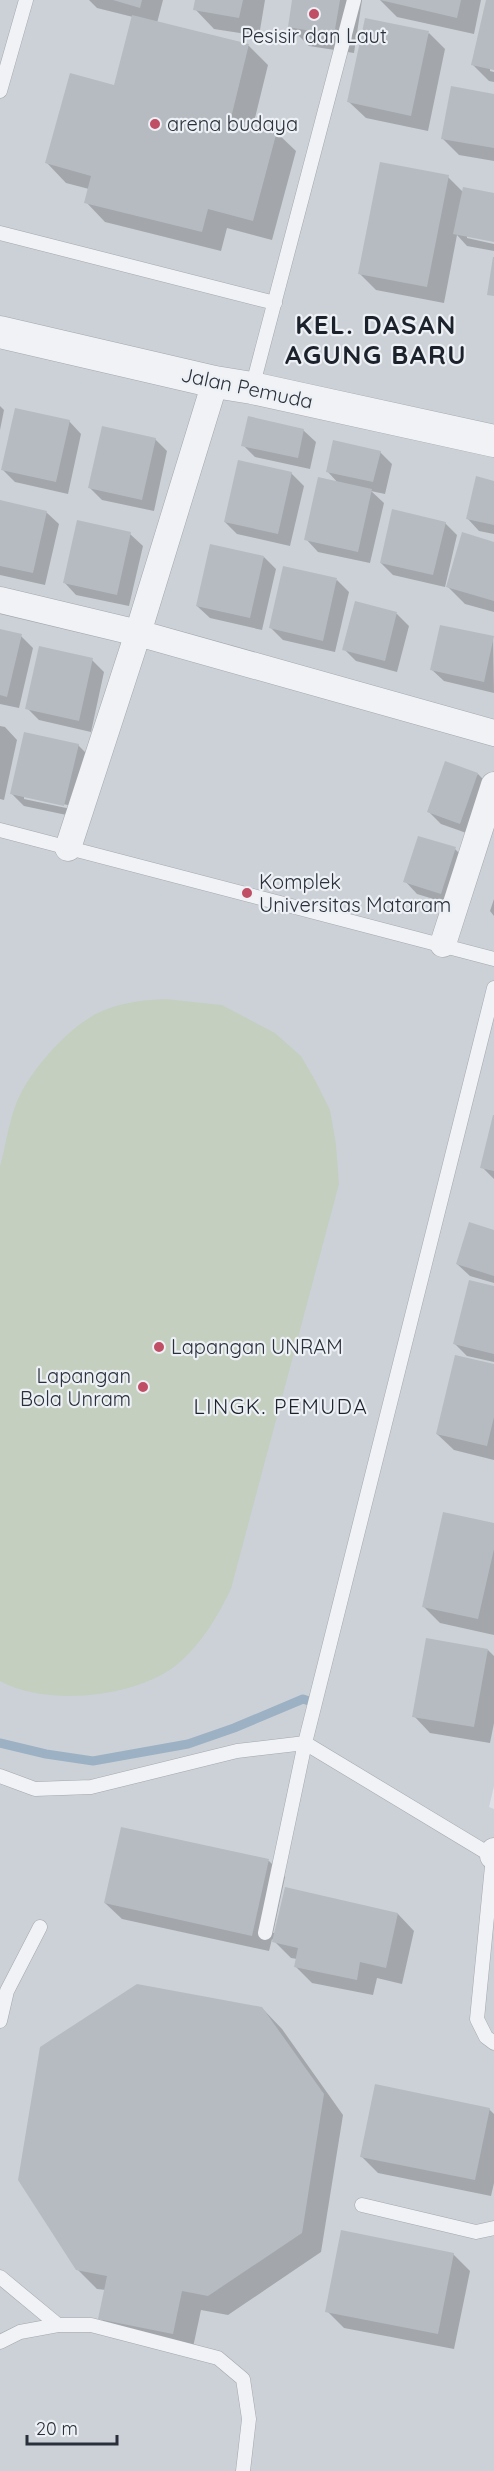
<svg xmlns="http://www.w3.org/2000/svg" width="494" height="2471" viewBox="0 0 494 2471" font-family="Quicksand,sans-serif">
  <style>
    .built { fill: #ccd1d7 }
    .green { fill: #c4cfc0 }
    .shadow { fill: #0003; fill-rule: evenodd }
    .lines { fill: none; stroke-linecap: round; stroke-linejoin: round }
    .stream { stroke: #9cb1c3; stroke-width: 9 }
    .building { fill: #b6bbc2 }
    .service-casing { stroke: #a4a8af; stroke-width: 15 }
    .minor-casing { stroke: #a4a8af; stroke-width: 27 }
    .tertiary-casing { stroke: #a4a8af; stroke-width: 33 }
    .service { stroke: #f0f2f5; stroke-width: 14 }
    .minor { stroke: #f0f2f5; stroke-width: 26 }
    .tertiary { stroke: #f0f2f5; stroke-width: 32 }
    .poi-dot { fill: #c04e65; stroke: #edf0f4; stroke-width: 2 }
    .labels { text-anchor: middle; stroke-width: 4.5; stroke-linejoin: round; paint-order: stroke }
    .poi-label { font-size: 20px; fill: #29303b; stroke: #edf0f4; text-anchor: start }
    .street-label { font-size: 20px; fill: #29303b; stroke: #edf0f4 }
    .neighbourhood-label { font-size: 21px; letter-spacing: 1.5px; fill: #1b222c; stroke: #edf0f4 }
    .district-label { font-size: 26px; font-weight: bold; letter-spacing: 1.5px; fill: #1b222c; stroke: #edf0f4 }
  </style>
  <rect width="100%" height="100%" fill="#dee1e6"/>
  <path class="built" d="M0,0H494V1786L489,1807L494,1809V2471H0Z"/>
  <path class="green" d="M165,999L222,1005L275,1033L301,1056L315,1080L330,1110L336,1144L339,1184L231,1589C218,1616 202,1643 179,1663C138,1698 46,1707 0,1681V1166C6,1145 9,1119 18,1099C32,1068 71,1024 102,1011C123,1002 144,1000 165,999Z"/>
  <path class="shadow" d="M89,0H163L157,23L249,46L268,65L253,126L276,132L296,151L272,240L227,228L221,251L105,222L86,202L89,189L66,183L47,163L115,86L133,17L97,8Z
    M197,0H265L259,36L214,29L195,9Z
    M294,0H362L354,53L309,46L290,27Z
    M380,0H481L474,34L397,17Z
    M487,0H494V68L490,67V71L494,72V82L489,81L472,64Z
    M429,33L445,49L428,131L366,118L349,102Z
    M494,95V161L459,155L442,138Z
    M448,177L463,192L494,195V241L467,235V238L494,244V251L467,246L457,235L444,303L376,290L359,273Z
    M0,406L4,410L0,430Z
    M69,421L81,434L68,494L15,482L3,470Z
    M303,430L316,442L310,469L255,457L243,445Z
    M155,439L167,451L154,511L102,500L90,488Z
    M380,452L392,464L385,494L371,491L384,503L370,563L318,552L306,539L339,484L328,472Z
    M291,473L304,486L290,546L237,534L225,522Z
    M494,482V534L479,531L467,518Z
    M0,502L46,512L59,524L45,585L0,575Z
    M445,523L457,535L445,587L393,575L381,563Z
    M130,534L143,546L129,606L76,595L64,582Z
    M494,543V612L465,604L448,587Z
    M264,557L276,569L262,630L210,618L197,606Z
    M337,580L349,592L335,652L283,640L271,628Z
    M356,603L397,614L409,626L397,672L356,661L344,649Z
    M0,631L21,636L33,648L19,708L0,704Z
    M493,638L494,693L444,681L431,669Z
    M92,660L104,672L91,732L39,720L27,708Z
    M0,726L5,727L17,740L4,800L0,799Z
    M78,745L90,757L76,817L24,806L12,794ZM24,795L72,806L71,809L24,799Z
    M478,774L490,786L472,835L441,824L429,812Z
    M455,849L467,861L453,905L417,894L405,881Z
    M494,899V916L490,911Z
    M494,1117V1179L482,1167Z
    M494,1232V1283L470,1276L457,1264Z
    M494,1288V1362L467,1356L455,1344Z
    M494,1366V1460L454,1450L437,1434Z
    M494,1525V1635L440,1623L423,1606Z
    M488,1650L494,1656V1723L490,1743L430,1733L414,1716Z
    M269,1861L285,1877L273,1933L398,1914L414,1931L402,1984L377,1978L373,1995L312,1983L295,1966L297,1959L291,1958L272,1939L269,1951L122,1919L105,1903Z
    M262,2008L282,2029L343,2115L321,2252L228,2315L201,2310L192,2352L120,2338L100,2318L106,2290L97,2289L77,2269Z
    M489,2109L494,2114V2183L491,2196L378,2173L362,2157Z
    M453,2254L470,2271L454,2349L344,2328L327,2311Z"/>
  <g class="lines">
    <path class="stream" d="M0,1743L46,1754L93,1761L188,1744L234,1728L303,1699L312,1702"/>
  </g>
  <path class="building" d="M113,0H142L140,8Z
    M195,0H243L239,18L193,10Z
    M292,0H340L334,35L288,27Z
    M380,0H461L457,18Z
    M486,0H494V70L471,65Z
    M132,15L249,44L231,118L277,131L253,221L208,209L202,232L84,203L91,176L45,163L70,73L114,85Z
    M365,18L429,31L411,116L347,102Z
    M451,86L494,94V148L441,139Z
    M380,162L449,175L427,287L358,274Z
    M463,187L494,193V242L453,234Z
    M493,257H494V296L487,295Z
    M15,408L70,420L56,482L1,470Z
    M248,416L304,429L298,458L241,446Z
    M102,426L156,438L142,500L88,488Z
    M333,440L381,451L373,482L326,472Z
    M238,460L292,472L278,534L224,522Z
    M476,476L494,481V525L466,519Z
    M318,477L372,489L358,552L304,540Z
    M0,500L47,511L33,573L0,566Z
    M392,509L446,522L433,575L380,563Z
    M77,520L131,532L117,595L63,583Z
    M462,532L494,542V601L446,587Z
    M210,544L264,556L250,618L196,606Z
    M283,566L337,578L323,641L269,628Z
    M355,601L397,612L385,661L342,650Z
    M440,625L494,636L484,682L430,670Z
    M0,629L22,634L7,697L0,695Z
    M39,646L93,658L79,721L25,709Z
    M24,732L79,744L64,806L10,794Z
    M445,761L478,773L460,824L427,812Z
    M418,836L456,847L441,894L403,882Z
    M493,1115H494V1171L480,1168Z
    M469,1222L494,1230V1276L456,1264Z
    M469,1280L494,1286V1354L453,1344Z
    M455,1355L494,1364V1417L487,1446L436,1434Z
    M443,1512L494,1523V1549L478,1619L422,1607Z
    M426,1638L488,1649L474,1727L412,1717Z
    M121,1827L269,1859L252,1936L104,1903Z
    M285,1887L398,1913L386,1968L360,1962L357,1980L294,1967L298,1948L272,1942Z
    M137,1984L262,2007L324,2094L302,2233L208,2296L182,2291L173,2334L98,2319L107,2276L76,2270L18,2180L40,2047Z
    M375,2084L490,2108L475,2180L360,2157Z
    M341,2230L454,2253L438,2334L325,2312Z"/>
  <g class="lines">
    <defs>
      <path id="service" d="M0,91L26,0
        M0,233L275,303
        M252,388L354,0
        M0,830L494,959
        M0,1776L35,1789L91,1787L237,1751L305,1743L494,1857
        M493,1856L477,2019L486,2037L494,2043
        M265,1933L305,1743L494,988
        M0,2021L7,1991L40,1927
        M362,2205L476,2232L494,2228
        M0,2277L58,2325
        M0,2342L20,2332L58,2325H91L218,2358L243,2379L249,2419L243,2471"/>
      <path id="minor" d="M0,600L138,633L494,733
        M68,848L138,633L215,382
        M443,944L494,785
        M493,1856L494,1851"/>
      <path id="tertiary" d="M0,332L215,382L252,388L494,441"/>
    </defs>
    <use href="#service" class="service-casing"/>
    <use href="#minor" class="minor-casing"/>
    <use href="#tertiary" class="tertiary-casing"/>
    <use href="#service" class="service"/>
    <use href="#minor" class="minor"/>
    <use href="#tertiary" class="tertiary"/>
  </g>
  <g class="poi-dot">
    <circle cx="314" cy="14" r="6"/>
    <circle cx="155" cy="124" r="6"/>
    <circle cx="247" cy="893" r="6"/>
    <circle cx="159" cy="1347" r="6"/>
    <circle cx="143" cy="1387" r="6"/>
  </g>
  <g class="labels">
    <g class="poi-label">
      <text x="314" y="43" text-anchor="middle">Pesisir dan Laut</text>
      <text x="167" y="131">arena budaya</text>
      <text x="259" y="889">Komplek<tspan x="259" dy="23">Universitas Mataram</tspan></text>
      <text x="171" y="1354">Lapangan UNRAM</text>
      <text x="131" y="1383" text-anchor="end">Lapangan<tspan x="131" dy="23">Bola Unram</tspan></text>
    </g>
    <g class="street-label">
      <text transform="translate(247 388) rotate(12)" y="7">Jalan Pemuda</text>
    </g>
    <g class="neighbourhood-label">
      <text x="281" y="1414">LINGK. PEMUDA</text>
    </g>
    <g class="district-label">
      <text x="376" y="334">KEL. DASAN<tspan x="376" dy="30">AGUNG BARU</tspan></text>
    </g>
  </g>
  <path d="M27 2435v9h90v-9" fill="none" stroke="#29303b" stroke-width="3"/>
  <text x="36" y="2435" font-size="18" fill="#29303b" stroke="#edf0f4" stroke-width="4.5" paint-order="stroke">20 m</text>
</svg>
